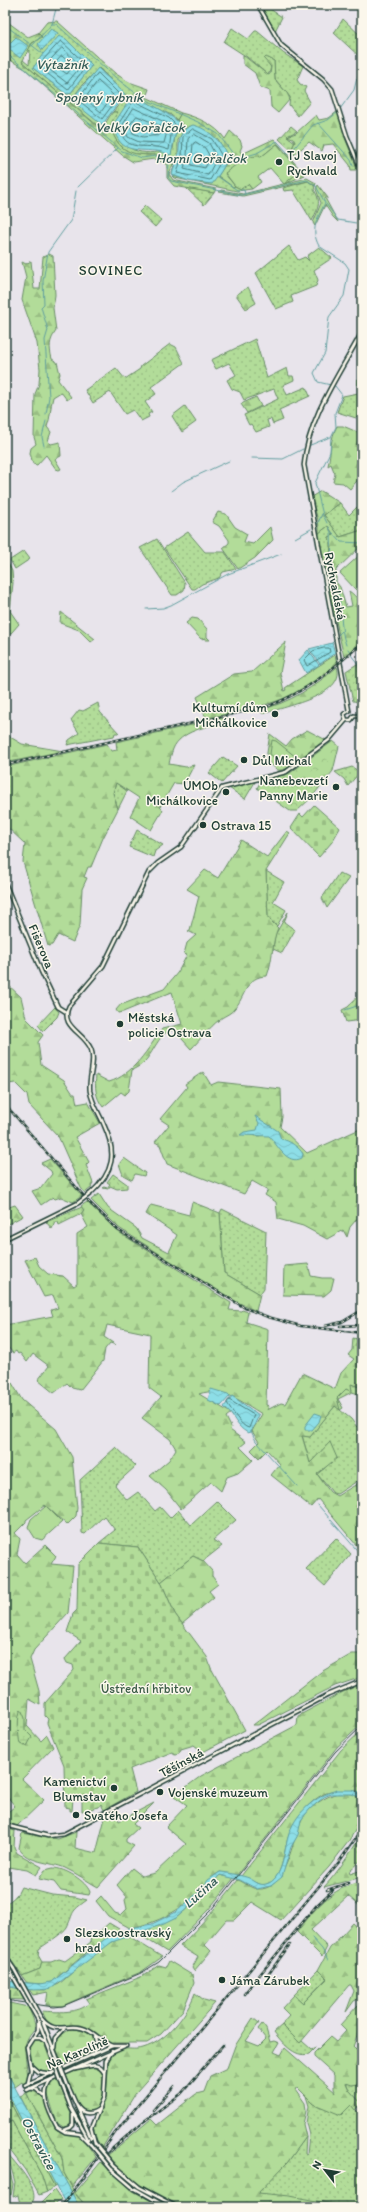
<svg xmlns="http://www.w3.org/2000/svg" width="367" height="2212" viewBox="0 0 367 2212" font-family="Itim,sans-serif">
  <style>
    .grass { fill: url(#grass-dots); stroke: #688c66; fill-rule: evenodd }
    .forest { fill: url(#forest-firs); stroke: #688c66 }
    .wetland { fill: url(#wetland-marsh); stroke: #688c66 }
    .cemetery { fill: url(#cemetery-stones); stroke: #688c66 }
    .park { fill: url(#park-crowns); stroke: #688c66 }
    .pitch { fill: #b2dc99; stroke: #688c66 }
    .water { fill: url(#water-waves); stroke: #619e9f }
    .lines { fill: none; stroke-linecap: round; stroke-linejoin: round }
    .shore { stroke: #4b7d7c; stroke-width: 1 }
    .stream { stroke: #619e9f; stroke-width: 1 }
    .tertiary-casing { stroke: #1f3d34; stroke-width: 5.5 }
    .secondary-casing { stroke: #1f3d34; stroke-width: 5.5 }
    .tertiary { stroke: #fbf7ec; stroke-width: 2.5 }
    .secondary { stroke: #fbf7ec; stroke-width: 2.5 }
    .tram { stroke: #1f3d34; stroke-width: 1 }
    .rail-casing { stroke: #1f3d34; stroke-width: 2.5 }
    .rail { stroke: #fbf7ec; stroke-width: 1; stroke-dasharray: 3; stroke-linecap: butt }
    .tertiary-bridge-casing { stroke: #1f3d34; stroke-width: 5.5; stroke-linecap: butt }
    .secondary-bridge-casing { stroke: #1f3d34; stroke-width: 5.5; stroke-linecap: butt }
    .tertiary-bridge { stroke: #fbf7ec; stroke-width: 2.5 }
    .secondary-bridge { stroke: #fbf7ec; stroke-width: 2.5 }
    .poi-dot { fill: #1f3d34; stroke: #fbf7ec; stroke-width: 1.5 }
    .labels { text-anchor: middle; stroke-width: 3; stroke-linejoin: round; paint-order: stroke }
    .poi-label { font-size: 13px; fill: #1f3d34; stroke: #fbf7ec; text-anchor: start }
    .street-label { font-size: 13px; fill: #1f3d34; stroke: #fbf7ec }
    .park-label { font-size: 13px; fill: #3c5d48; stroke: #fbf7ec }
    .water-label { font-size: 14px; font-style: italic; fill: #355d58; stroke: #fbf7ec }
    .neighbourhood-label { font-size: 14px; letter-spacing: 1px; fill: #1f3d34; stroke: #fbf7ec }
  </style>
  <defs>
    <pattern id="grass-dots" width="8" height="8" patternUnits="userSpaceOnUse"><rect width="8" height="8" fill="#b2dc99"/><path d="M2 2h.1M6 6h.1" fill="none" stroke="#99be84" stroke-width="1.8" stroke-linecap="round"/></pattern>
    <pattern id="forest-firs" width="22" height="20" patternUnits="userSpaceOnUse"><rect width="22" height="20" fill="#b2dc99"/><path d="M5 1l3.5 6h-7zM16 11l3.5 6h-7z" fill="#99be84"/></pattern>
    <pattern id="wetland-marsh" width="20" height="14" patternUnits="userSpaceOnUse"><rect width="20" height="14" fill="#b2dc99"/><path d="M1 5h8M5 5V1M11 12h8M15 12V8" fill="none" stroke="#99be84"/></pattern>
    <pattern id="cemetery-stones" width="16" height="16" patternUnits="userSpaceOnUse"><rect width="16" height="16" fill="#b2dc99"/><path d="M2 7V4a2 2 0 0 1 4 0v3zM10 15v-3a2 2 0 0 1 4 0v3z" fill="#99be84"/></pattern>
    <pattern id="park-crowns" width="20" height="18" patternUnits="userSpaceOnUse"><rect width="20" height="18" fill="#b2dc99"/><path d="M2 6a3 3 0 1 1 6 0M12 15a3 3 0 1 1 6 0" fill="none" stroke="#99be84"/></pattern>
    <pattern id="water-waves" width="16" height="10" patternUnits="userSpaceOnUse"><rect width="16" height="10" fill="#8ddee7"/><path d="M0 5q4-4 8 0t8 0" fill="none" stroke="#79bfc7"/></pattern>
  </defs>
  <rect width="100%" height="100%" fill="#e8e4eb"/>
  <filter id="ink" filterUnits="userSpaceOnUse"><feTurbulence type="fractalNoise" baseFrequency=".025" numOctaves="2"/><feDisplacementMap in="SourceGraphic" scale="8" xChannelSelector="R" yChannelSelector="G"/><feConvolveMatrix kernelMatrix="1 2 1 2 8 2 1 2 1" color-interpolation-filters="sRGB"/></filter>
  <g filter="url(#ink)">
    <path class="grass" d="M264,5L282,17L275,31L262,9Z
      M343,19L362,37V59L334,33Z
      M57,21L116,74L129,82L149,89L146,97L181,113L177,120L171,115L143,101L113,127C126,155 145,156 173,149L175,136L180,125L185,129L178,140V155L172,173L174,176L209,184L218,176L233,187L235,186L241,189L248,184L252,189L237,191L175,178L172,175L175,162L174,159L171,161C166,159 159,155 153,155C133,154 122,156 113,134C109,124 111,121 117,112H113L124,98L117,86L99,68L83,84L71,100L104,125V131L22,62L23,60L29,65L30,50L24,57L32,43L41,37L38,33L47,22ZM59,37L66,39L92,65L70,94H66L33,68Z
      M232,28L248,39L255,31H257L283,53L303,66L297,80L300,84L306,87L304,91L310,102L298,116L289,105L290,97L275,79L274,61L268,58L271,69L268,75L247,57L224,42Z
      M291,126L297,131L287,136L295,142L291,150L279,139Z
      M308,181L315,186L314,190C322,202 318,208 312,221L293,190L284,191L283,188Z
      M186,188H187L214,193L204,205Z
      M145,206L161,220L155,227L139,212Z
      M289,246L298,260L305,257L309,261L307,256L319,247L332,258L314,270L318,280L316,286L291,296L293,302L276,309L256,273Z
      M255,339L267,378L287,368L289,376H293L294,380L283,385L287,395L306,387L310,396L279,410L283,420L273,424L271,419L267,420L269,427L256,432L251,424L249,425L244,415L278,399L274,389L244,400L240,392L232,389L227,380L236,375L229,363L216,369L211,360Z
      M170,344L176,347L184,363L151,387L156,394L145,402L152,412L148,414L149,417L141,421L133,410L125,414L110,392L93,403L85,390L116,368L125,379L140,369L141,366Z
      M357,379H362V413L356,418L337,412L343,396L358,393Z
      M185,406L196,422L182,432L172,416Z
      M340,503L349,515L357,507L362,512V530L340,537L324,515Z
      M328,526L334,535L329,537C332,552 331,566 327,581L318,536L319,533Z
      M188,532L205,552H225L236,569L223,572L219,578L202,584L195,589H192L164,548Z
      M157,539L185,583L184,590L177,595H172L140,548Z
      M24,551L30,559L15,569L10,560Z
      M61,612L95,639L91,642L79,630L60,623Z
      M357,664L362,675V702L353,701L346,671Z
      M98,703L100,712L119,733H115L114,736L67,745L69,740L79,733L71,720L79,710L83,711Z
      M223,757L237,766L222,783L209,773Z
      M352,767L360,772L348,786L344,779L335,772Z
      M255,782L245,799L229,788L254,782Z
      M116,783L127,791L118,809L113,793Z
      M137,830L163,845L155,851L153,857L129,847Z
      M266,871L284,882L273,902L286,910L277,926L268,918Z
      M339,873L349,878L327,908L322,898Z
      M288,912L284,922L295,930L282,953L273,949L275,935Z
      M55,1007L59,1012L57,1017L43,1031L38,1025Z
      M113,1174L127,1184V1188L117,1189L110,1186L108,1189L103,1188L104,1187L107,1188L110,1184L107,1182Z
      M82,1207L84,1210L81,1214L59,1225L58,1222H55L52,1229L46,1222Z
      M222,1209L266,1231L264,1288L260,1294L224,1273L220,1213Z
      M351,1384L362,1388V1395L352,1392L338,1399L343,1408L340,1410L351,1419L357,1427L362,1423V1478L337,1494L333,1493L317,1474L325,1468L330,1443L310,1463L302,1435L310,1437L335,1406L339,1409L337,1398L346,1389L352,1390L350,1386Z
      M116,1447L136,1466L115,1485L127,1500L138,1492L155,1511L160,1507L170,1518L178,1510L191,1525L217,1501L236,1520L213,1540L222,1546L203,1561L193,1556L161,1582L138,1547L99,1543L115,1530L104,1516L85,1534L82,1533L80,1480Z
      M336,1538L351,1554L325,1586L306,1569Z
      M21,1887L52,1895L75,1897L87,1900C69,1913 75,1911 67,1927C64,1933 44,1945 39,1949L38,1955L42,1962L40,1969L22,1976L5,1951V1905L17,1895Z
      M318,1970L327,1978L303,2003L294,1995Z
      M282,2025L300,2043L302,2041L311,2049L316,2047L309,2054C294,2058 282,2042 274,2032Z
      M346,2082L352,2085L362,2083V2104L349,2090Z
      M26,2093L62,2158L64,2173L76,2195L87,2207H79L20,2096Z
      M306,2096L320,2107L351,2105L362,2116V2207H348L322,2202L257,2193L287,2163L306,2137L305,2153L307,2154L309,2135L306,2123L309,2106Z
      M11,2099L57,2185L54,2186L9,2100Z
      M12,2121L42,2176L47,2192L39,2195L25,2170L9,2149L5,2138L6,2123Z
      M7,2153C15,2163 39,2188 33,2201L26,2207H18L20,2204L18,2195L13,2197L15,2182Z
      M5,2154L13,2184L11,2195L5,2190Z"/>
    <path class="forest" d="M5,20L28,37L38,33L42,37L32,43L22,62L103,131C105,123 108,118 113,112H118C112,121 109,124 113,134C128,169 161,144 173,164L169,174L173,180L216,189L214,193L174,186L167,178V164L154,159L133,162L122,155L25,69L5,57V42L10,36L5,29Z
      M243,55L268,75L270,74L271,67L264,59L266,57L274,61L275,80L287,93L290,99L278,113L271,107L270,91L260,87L255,73L243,64Z
      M338,111L345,138L357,168L356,170H351L350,165L333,144L324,145L322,151L309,142L294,155L291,150L295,142L293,138L287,136L296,133L316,115L319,120L329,118Z
      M181,113C197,117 216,125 225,139L230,131L240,140L242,146L240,151L242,154L274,139L305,175L284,184L300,171L277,144L261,157L225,174L235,186L233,187L218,176L227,162V156L218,139L189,126L185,129L177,120Z
      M307,178L316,183L315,186L308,181L243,196L219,192L221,190L243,194Z
      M318,185L328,198H325L338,222L333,217L325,205L315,226L313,223L321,203L316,189Z
      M49,254L53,256L55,295L53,308L56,331C49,341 49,347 52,359L57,362L60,374L58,380L71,397L67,400L61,392L53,397C50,407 51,417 47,427L51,432L48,441L51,444L60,442L61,456L55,459L61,469L59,470L56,469L46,455L37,465L33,464L30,453L31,448L36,444L34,437L35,394L39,384L40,369L37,343L22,300L26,277L22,262L26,264L31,261L34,289H40L43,257Z
      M248,287L256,303L246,309L236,295Z
      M256,397L261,406L247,413L241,404Z
      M337,426H343L362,434V475L350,489L343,483L333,482L335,474L331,464L328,466C331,452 330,439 337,426Z
      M321,491L340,503L324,515L340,537L362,530V545L336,570V582L340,587L346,607L352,606L349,591C367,603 362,621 362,641L344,657L327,581C331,566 332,552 329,537L334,535L328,526L319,533C320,521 314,509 311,497Z
      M218,512L226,514L235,527L247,534L244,542L253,544L270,527L273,540L255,558L238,569L223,548L229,543V540L219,526L212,522Z
      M5,558L12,571L13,583L10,611L19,624L5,640Z
      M286,642L280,673L284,691L286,690L285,688L335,655L337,663C329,669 322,677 313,683C283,704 245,710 209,718L205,716L197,697L234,674L252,672Z
      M337,667C347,696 281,707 263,714L259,710C290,703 314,687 337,667Z
      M223,718L224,723C208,726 180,731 173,749C171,754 170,759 169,764L186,767L194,765L184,784L174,783L160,807L163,810L151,830L130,816L139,798L116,783L113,793L118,809L103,838L91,867H88L84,877L87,878L82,889L80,925L73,942L58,935L52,945L48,946L23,862L25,844L5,825V767L107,744L112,751L117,750L116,742Z
      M307,730L326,740C317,747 288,773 278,770C273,768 270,762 266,759L270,734L286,746L292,739Z
      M5,734L22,744L63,751L5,763Z
      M287,831L290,833L266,871L268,918L278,928C272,941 273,960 267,976C245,976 246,997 234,1009C231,1014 223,1016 219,1020C210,1027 200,1040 191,1049L174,1030C160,1029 153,1055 143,1063C140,1066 136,1068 132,1070L129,1091L125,1095L121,1092L103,1107C95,1097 95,1087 96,1075L109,1082C133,1075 148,1049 162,1029L182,1024L172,992L123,1012L118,1013L116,1010L122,1003L123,1004L164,989L178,972L187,955L184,954L187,943L196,935L188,931L190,930L199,896L187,889L205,870L218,878L241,840L267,857Z
      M5,982L21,997L26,1018L43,1035L38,1042L41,1065L64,1080L73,1094H75L77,1104L88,1102L100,1123L75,1137L89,1162L86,1165L93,1183L91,1186L92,1187L85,1193L81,1188L58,1136L29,1105L27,1095L15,1083L9,1084L5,1077Z
      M362,992V1020L346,1022L342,1010L348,1007Z
      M203,1072L211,1085L218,1082L281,1089L282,1117L280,1127L307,1153L362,1128V1213L350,1227L347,1237L343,1230L327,1239L303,1226L278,1219L276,1202L265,1195L268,1190L252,1181L244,1194L167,1164L160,1145L155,1142L169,1125L160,1119L187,1087L185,1084Z
      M124,1158L145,1173L144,1176L135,1174L132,1180L123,1175L119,1164Z
      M50,1159L82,1196L73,1202L61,1197L55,1199L53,1197L41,1205L32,1191L41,1188L52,1174L51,1171L41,1163Z
      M99,1194L108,1208L136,1228L142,1238L169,1252L177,1235L146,1214L151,1205L189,1215L192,1202L220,1213L224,1273L260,1294L256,1311L227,1297L119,1228L91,1200Z
      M87,1202L117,1231L231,1303L229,1310L241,1311L242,1310L248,1312L246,1322L268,1329L266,1405L269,1406L267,1410L281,1403L285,1404L302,1373L335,1389L341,1373L354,1359L348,1355L352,1350L353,1338L362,1340V1388L351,1384L352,1392L346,1389L337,1398L340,1410L335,1406L310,1437L302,1436L310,1463L330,1442L337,1458L317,1474L330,1492L337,1496L362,1481V1552L318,1499L311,1507L271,1475L280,1464L267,1450L259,1458L251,1450L259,1442L252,1431L262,1414C242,1402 222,1386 199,1394L231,1413L226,1417L231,1427L230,1430L246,1442L240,1447L253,1460L238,1473L227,1477L221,1491L211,1482L181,1509L166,1490L150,1476L169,1460L176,1449L170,1439L142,1418L161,1397L149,1388L150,1334L107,1325L104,1337L116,1345L110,1343L105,1349L103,1361L80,1390L72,1388L67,1383L54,1393L38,1380L49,1366L33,1354L27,1362L20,1353L18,1354L16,1351L13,1353L5,1344V1325L53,1316L51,1310L58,1308L53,1295L44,1297L25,1260L35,1257L39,1266L48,1274L63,1276L74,1286L77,1284V1234L88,1227L81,1214L84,1210L81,1206Z
      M5,1204L9,1207L15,1205L23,1216L8,1224L5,1219Z
      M308,1264L311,1276L322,1278H334L331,1290L324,1296L283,1295L284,1266Z
      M5,1371L22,1400L56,1429L72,1457L77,1508L76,1516L67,1525L45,1505L26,1520V1522L15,1533L20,1539L17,1554L25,1563L45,1545L56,1556L51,1564L73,1566L68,1613L34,1650L30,1659L39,1691L40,1705L29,1699L27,1726L41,1741L47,1735L53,1747L22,1779L44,1800L17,1826L5,1822L8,1812L15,1806L5,1794Z
      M193,1556L203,1561L212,1571V1576L218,1584L209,1591L214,1597L182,1624L175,1614L161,1582Z
      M352,1654H362V1677L335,1686L258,1725H253L321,1672Z
      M362,1684V1724L337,1747L237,1875L220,1872C211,1877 207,1884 200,1891C179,1911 159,1923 130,1928L108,1916L96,1901L101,1896L115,1913L121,1915L127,1909L125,1900L127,1897L117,1885L132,1868L142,1876L155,1873L186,1844L166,1827L187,1805L174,1796L201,1776L297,1725L298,1716L343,1692Z
      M362,1730V1793L357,1791C348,1792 332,1790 324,1794C308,1802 295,1819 289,1835C283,1850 284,1884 262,1885L241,1876L341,1750Z
      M338,1793L354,1794L362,1799V1819L348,1842L329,1867L281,1920L252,1902L234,1920H226L205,1945L211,1951L194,1971L192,1968L198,1957L180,1946C200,1926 220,1903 238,1880C244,1882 250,1888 257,1889C287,1892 292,1838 302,1819C308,1807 326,1796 338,1793Z
      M154,1803L133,1824L138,1828L126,1839V1842L134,1846L98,1887C87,1881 76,1873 65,1868C52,1862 26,1863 19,1848L22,1833L58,1839L76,1832L75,1848L96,1853L105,1818L115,1811L119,1821Z
      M5,1828L15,1831L14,1847L17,1853L42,1867L36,1875L27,1870L9,1867L5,1877Z
      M362,1834V1849L359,1851L362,1853V1859L349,1871L350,1874L362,1870V1877L324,1887C339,1871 350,1853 362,1834Z
      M53,1868C65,1868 86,1881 90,1892L89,1895L61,1891L54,1882L39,1879L45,1870Z
      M220,1875L234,1878L208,1910L167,1952L135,1932L176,1918L190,1906Z
      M362,1882L361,1907L348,1896L311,1930L327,1947L322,1957L297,1932C315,1909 331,1887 362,1882Z
      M109,1923L119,1929V1932L92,1948L52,1982L44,1984L27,1983L22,1976L40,1969L42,1962H51L59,1959L65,1961L91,1942L90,1940Z
      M353,1923L362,1931V1997L354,2001L346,2012L354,1991L351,1985H349L300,2043L282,2025L290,2016L282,2008L294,1995L303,2003L327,1979L318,1970L330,1948Z
      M127,1935L162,1957L141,1972L85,1996L62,2006L46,2005L48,1992L33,1995L29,1989L45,1990L59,1984L102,1947Z
      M169,1961L192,1975L194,1983L183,2010L161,2034L147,2043H109L81,2026H53L47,2022L42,2011C56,2012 79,2014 89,2003L86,1999L143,1976L159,1965L166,1967Z
      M5,1986L18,1988L24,2000L5,1999Z
      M195,1993L204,2000L215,2003L137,2091L102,2148L93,2134L92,2130L106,2094L109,2058C122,2043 129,2052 143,2048C167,2041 187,2015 195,1993Z
      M5,2002L28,2007C42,2037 31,2023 25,2046C24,2050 29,2086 31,2091L40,2093L43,2097L57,2130L81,2136L96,2157L72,2187L64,2173L62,2158L30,2100L22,2082L15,2087L5,2069Z
      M358,2005H362L361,2023L353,2047L356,2050L362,2042V2083L352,2085L346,2083L349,2090L361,2103L355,2110L351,2105L341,2115L314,2104L298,2088L295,2089L305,2103L306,2111L303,2124L306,2137L287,2163L258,2193L290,2196L348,2207H183C153,2196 128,2179 108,2155L151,2119L157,2125L196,2094L204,2092L210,2076L227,2068L235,2046L253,2018L259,2023L246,2041L259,2046L266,2039L258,2029L262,2024L266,2029L270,2042L274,2041L279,2043L274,2052L281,2055L285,2048L336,2093L334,2089V2075L314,2057V2053L330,2037L336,2042L346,2031L340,2025Z
      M70,2029C82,2028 104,2037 92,2052C87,2059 72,2063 64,2067L56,2048L57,2038Z
      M39,2039L44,2043L54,2070C36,2077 22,2056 32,2041Z
      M89,2066L101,2070C108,2081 104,2104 93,2111L86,2112L78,2105L66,2075Z
      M57,2079L73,2118L72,2125L65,2128L57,2123L47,2092L51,2084Z
      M9,2100L54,2186L47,2192L42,2176L12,2121L6,2123L8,2101H6Z
      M101,2162L133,2191L162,2207H87L75,2193Z
      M54,2190L61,2200L52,2207H41L40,2204Z"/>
    <path class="wetland" d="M21,1709L25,1718V1730L32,1737L27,1746L20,1744C18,1735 17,1716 21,1709Z"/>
    <path class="cemetery" d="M314,805L340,828L332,842L319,857L291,828L300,814L303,817Z
      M99,1543L138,1547L161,1582L175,1614L207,1657L211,1668L245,1730L203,1752L194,1745L181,1749L179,1753L175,1754L172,1752L130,1769L136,1792L104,1810L101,1804L99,1807L82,1811V1799L73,1798L72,1811H70V1808L65,1807L64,1765L47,1723L48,1719L45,1716V1703L74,1670L73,1665L67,1663L65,1659L81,1641L67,1632L73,1614L77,1610L78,1564Z"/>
    <path class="park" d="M333,741L339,746L333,771L311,798L297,811H290L257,788L261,781L290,773Z"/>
    <path class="pitch" d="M277,144L300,171L284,184L270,168L258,177L261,182L252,189L248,184L241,189L235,186L225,173C235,166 248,153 261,157Z
      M362,553V585L356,590L340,573Z
      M192,618L198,619L207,629V637L210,640H205L206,638L201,639L186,623Z
      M272,740L276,741L296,757L288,764H282L270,754Z
      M46,1506L62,1522L42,1540L35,1538L28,1527L31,1519Z"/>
    <path class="water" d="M51,29L58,33L42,50L38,44Z
      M59,36L66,39L92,65L70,94H66L33,68L43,54Z
      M16,37L28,46L20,58L6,47Z
      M98,68L125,94L102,125L71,100Z
      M132,96C142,99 176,116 180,125L175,136L171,155C166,154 161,151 156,151C133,149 119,153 113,125Z
      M193,125C207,128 225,143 227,158C228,162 215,181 212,184L189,181L172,175C173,169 176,163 178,156C181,142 176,131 193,125Z
      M332,643L335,653L320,664L309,649Z
      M308,650L319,665L306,673L299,660Z
      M255,1116L278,1131L281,1139C289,1140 300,1148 303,1154L302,1158C287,1166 277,1144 269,1136L240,1135L244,1132L257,1130L259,1123Z
      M211,1389L228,1394L230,1396L221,1406L208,1400Z
      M232,1396L259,1415L251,1432L248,1433C235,1426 235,1416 224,1407Z
      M315,1413L321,1415L319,1422L312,1430H305V1426Z
      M337,1790H352L362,1793V1799L352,1794H331L324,1797L310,1809L301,1820L298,1835L291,1847L282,1877L271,1886L257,1889L240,1880L220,1875L190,1906L176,1918L164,1924L112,1942L52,1988C37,1992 20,1989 5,1986V1981L40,1984L52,1982L105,1939L130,1928L152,1924L176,1912L202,1889L208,1880L220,1872C226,1872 244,1876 249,1878C255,1881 259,1886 266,1884C283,1880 284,1851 288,1837C294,1814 315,1796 337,1790Z
      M5,2069L70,2189L79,2207H67L65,2203L5,2088Z"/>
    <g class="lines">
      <path class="shore" d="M61,41L87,65L68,90L38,66Z
        M62,48L81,66L67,83L45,66Z
        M62,56L73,66L67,74L54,65Z
        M98,73L120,95L102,119L78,100Z
        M98,81L113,95L101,112L85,99Z
        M134,101L169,118L175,124L171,135L169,150C165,149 161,147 156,147C135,145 125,150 118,125Z
        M134,108L169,124L164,143L139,142L128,137L123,125Z
        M137,116L161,126L159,135L143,137L133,133L130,125Z
        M193,129L212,139L223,158L210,180L177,173L182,156L183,137Z
        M194,134L209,143L217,158L208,175L184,169L187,156L188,139Z
        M196,142L205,148L210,157L205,168L191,165L193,144Z
        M324,648H329L330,652L307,666L304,660L313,651Z
        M229,1400L254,1415L249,1428C241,1427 232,1410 227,1403Z"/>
      <path class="stream" d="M52,24H56L116,78L133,91L151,102L198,122L218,134L237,159L257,153L277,141L288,153L292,151L313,125L328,120L338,112
        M5,25L42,53
        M32,46L52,24L57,5
        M5,52L122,151L142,158L156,156L169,162L168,177L171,181L241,195L307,180L316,186L325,203C317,219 310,229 319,246L345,263L349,269L344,296L329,317L325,353L314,373L318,382L335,386L342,395L335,413L336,427L331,437L330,452L315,483L323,515L327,523
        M340,109L354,90L357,78L362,73
        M318,123L351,160L353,166
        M217,176L237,190H244L245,194
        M78,187L118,148
        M326,204L338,220L362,224
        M46,414L49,397L45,340L48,330L41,307L44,304L43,281L48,252L71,220L76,191
        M44,446L42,437L46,421
        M308,446L330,437
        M252,458L283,459L303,449
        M171,491L183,482L229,461
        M317,525L322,514
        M329,527L331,532L332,569L335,584
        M332,532L341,542L362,543
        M295,538L311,529
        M337,588C343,607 339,627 346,645
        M146,609L163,608L171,605L228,574L281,554
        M338,635L342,631
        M332,643L334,641
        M348,649L350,652
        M351,655L362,669
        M345,1010L357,1006L362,997
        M251,1431L256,1441L297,1486
        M318,1505L362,1556
        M312,1938L322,1949L328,1960"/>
      <defs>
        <path id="tertiary" d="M258,5L281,45L323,79L332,89L347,136L362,172
          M349,711L304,465C308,417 340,373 362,332
          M354,716H362
          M346,720L344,714L349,711
          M346,720H351L354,716
          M5,883L41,971L58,1007L66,1012
          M91,1193C114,1172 117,1153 104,1125C99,1113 92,1103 90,1091C88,1077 96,1062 91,1049C84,1032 59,1027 69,1006L103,966L149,872L158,863L181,847L222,788L286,772L329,740L346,720
          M5,1239L78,1203
          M25,2085L112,2046H126
          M27,2090L124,2047"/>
        <path id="secondary" d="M5,1825L48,1836L64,1834L328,1695L362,1681
          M5,1956L14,1969
          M5,1964L10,1971
          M41,2018C56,2036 65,2023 82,2028C94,2031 101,2042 112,2046
          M39,2022L52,2056
          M43,2022L56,2055
          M33,2038H40L46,2042
          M55,2048L56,2038L64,2029
          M92,2056L97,2046L95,2037
          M31,2066L38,2072L52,2074
          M75,2069C87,2068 97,2059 105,2074
          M52,2079C39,2092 49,2112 57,2127L65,2132L80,2134L91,2145
          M28,2083L31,2070L27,2047L38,2030V2020
          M68,2086L91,2138
          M63,2087L71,2108L88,2139
          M30,2088L36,2089L44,2096
          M77,2106C83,2115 92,2115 100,2108
          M63,2130L70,2128L73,2125V2115
          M95,2143L91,2128L104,2097L106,2061L112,2051
          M114,2166L139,2187L177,2207
          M111,2169L132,2187L167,2207"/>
      </defs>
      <use href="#tertiary" class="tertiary-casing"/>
      <use href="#secondary" class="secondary-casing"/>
      <use href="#tertiary" class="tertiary"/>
      <use href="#secondary" class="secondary"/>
      <path class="tram" d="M5,2000L54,2007L63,2006L141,1973L159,1962L211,1910L335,1752L362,1726"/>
      <defs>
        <path id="rail" d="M5,765L269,706C307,691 332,670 362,643
          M5,1104L83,1195
          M88,1201L118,1230L245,1308L268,1317L301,1326L362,1333
          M325,1326L342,1322L362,1310
          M340,1326L362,1325
          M327,1890L348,1883
          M268,1975L290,1944
          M244,1994L316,1906L333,1890
          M153,2110L174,2086
          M105,2155L143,2122L181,2094L223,2045
          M60,2207L83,2179L115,2133L339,1862L362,1829"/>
      </defs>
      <use href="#rail" class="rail-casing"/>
      <use href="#rail" class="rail"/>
      <defs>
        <path id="tertiary-bridge" d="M78,1203L91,1193"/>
        <path id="secondary-bridge" d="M14,1969L41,2018
          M10,1971L38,2020
          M56,2055L68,2086
          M52,2056L63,2087
          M95,2143L114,2166
          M91,2145L111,2169"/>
      </defs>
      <use href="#tertiary-bridge" class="tertiary-bridge-casing"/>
      <use href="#secondary-bridge" class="secondary-bridge-casing"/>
      <use href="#tertiary-bridge" class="tertiary-bridge"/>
      <use href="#secondary-bridge" class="secondary-bridge"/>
    </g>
  </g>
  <g class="poi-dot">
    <circle cx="279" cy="162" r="4"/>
    <circle cx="275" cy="714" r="4"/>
    <circle cx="244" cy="760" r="4"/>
    <circle cx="336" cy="787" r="4"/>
    <circle cx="226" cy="792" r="4"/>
    <circle cx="203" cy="825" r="4"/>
    <circle cx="120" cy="1024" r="4"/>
    <circle cx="114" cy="1788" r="4"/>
    <circle cx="160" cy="1792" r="4"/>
    <circle cx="76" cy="1815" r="4"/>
    <circle cx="67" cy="1939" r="4"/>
    <circle cx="222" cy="1980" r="4"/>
  </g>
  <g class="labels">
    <g class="poi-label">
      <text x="287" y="160">TJ Slavoj<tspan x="287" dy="15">Rychvald</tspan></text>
      <text x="267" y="712" text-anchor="end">Kulturní dům<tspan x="267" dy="15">Michálkovice</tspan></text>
      <text x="252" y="765">Důl Michal</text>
      <text x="328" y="785" text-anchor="end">Nanebevzetí<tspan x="328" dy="15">Panny Marie</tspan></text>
      <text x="218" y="790" text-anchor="end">ÚMOb<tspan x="218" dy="15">Michálkovice</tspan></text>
      <text x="211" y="830">Ostrava 15</text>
      <text x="128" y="1022">Městská<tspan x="128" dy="15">policie Ostrava</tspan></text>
      <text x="106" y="1786" text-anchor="end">Kamenictví<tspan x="106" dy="15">Blumstav</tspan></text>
      <text x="168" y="1797">Vojenské muzeum</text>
      <text x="84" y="1820">Svatého Josefa</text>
      <text x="75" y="1937">Slezskoostravský<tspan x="75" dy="15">hrad</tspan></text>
      <text x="230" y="1985">Jáma Zárubek</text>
    </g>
    <g class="street-label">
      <text transform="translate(336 586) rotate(79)" y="5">Rychvaldská</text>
      <text transform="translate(42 946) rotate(67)" y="5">Fišerova</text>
      <text transform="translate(181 1762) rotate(-28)" y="5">Těšínská</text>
      <text transform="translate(77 2052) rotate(-23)" y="5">Na Karolíně</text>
    </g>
    <g class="park-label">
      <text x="146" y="1693">Ústřední hřbitov</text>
    </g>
    <g class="water-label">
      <text x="62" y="69">Výtažník</text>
      <text x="99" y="102">Spojený rybník</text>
      <text x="140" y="132">Velký Gořalčok</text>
      <text x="201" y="163">Horní Gořalčok</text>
      <text transform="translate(200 1892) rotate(-42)" y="5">Lučina</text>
      <text transform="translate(39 2143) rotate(62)" y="5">Ostravice</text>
    </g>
    <g class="neighbourhood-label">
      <text x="111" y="275">SOVINEC</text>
    </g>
  </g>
  <rect width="367" height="2212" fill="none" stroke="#fbf7ec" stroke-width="20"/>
  <rect x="10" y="10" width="347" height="2192" fill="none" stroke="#1f3d34" stroke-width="1.5" filter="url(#ink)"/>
  <g transform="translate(325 2170) rotate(301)" stroke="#fbf7ec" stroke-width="3" paint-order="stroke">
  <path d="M0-3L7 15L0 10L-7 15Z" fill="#1f3d34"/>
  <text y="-6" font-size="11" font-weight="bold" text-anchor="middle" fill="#1f3d34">N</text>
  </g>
</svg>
